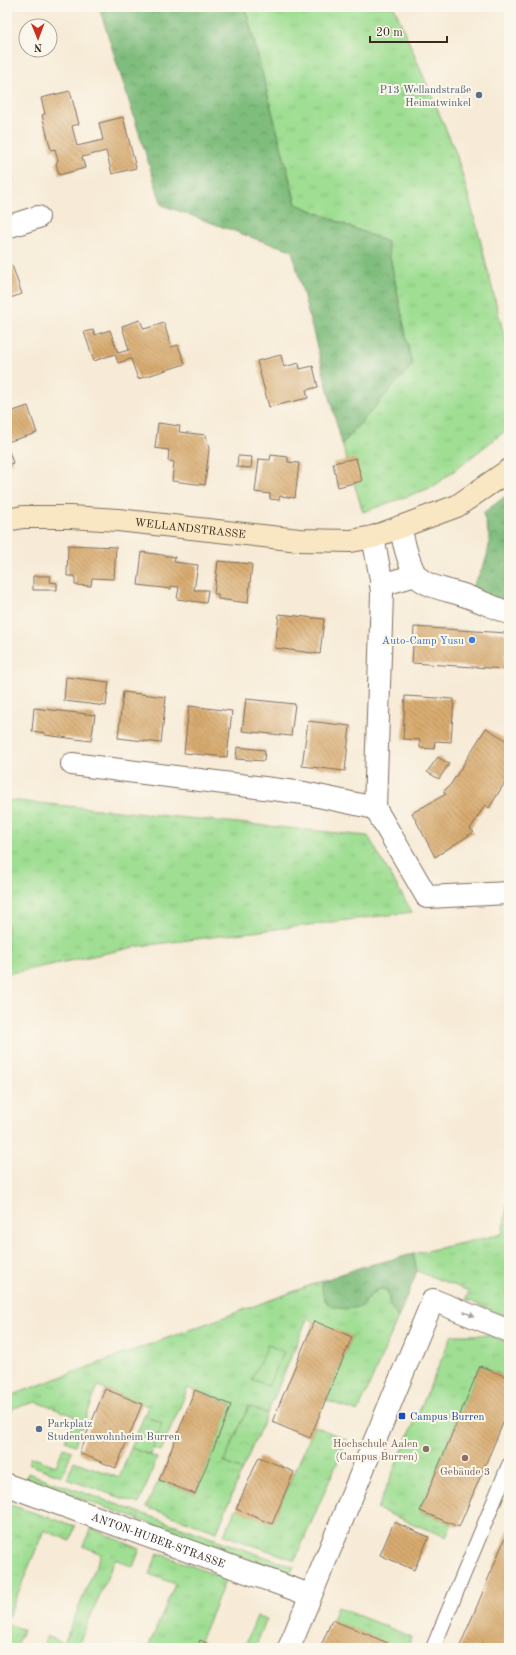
<svg xmlns="http://www.w3.org/2000/svg" width="516" height="1655" viewBox="0 0 516 1655" font-family="'Old Standard TT',serif">
  <style>
    .grass { fill: url(#grass-tufts); stroke: #6d8458 }
    .forest { fill: url(#forest-crowns); stroke: #5d744e }
    .park { fill: url(#park-crowns); stroke: #6d8458 }
    .building { fill: url(#building-back-hatch) }
    .lines { fill: none; stroke-linecap: round; stroke-linejoin: round }
    .lane-casing { stroke: #7d6e5f; stroke-width: 16 }
    .street-casing { stroke: #7d6e5f; stroke-width: 24 }
    .secondary-casing { stroke: #7d6e5f; stroke-width: 24 }
    .lane { stroke: #fff; stroke-width: 14 }
    .street { stroke: #fff; stroke-width: 22 }
    .secondary { stroke: #f9e7c3; stroke-width: 22 }
    .oneway { fill: #a79f9a }
    .service-dot { fill: #5c6f8a; stroke: #fbf7ec; stroke-width: 1.5 }
    .shop-dot { fill: #3f7fe0; stroke: #fbf7ec; stroke-width: 1.5 }
    .transit-dot { fill: #1a4fb4; stroke: #fbf7ec; stroke-width: 1.5 }
    .education-dot { fill: #8d6e63; stroke: #fbf7ec; stroke-width: 1.5 }
    .labels { text-anchor: middle; stroke-width: 4; stroke-linejoin: round; paint-order: stroke }
    .service-label { font-size: 11px; fill: #4e5e75; stroke: #fbf7ec; text-anchor: end }
    .street-label { font-size: 11px; fill: #3b2a1e; stroke: #fbf7ec }
    .shop-label { font-size: 11px; fill: #366cbe; stroke: #fbf7ec; text-anchor: end }
    .transit-label { font-size: 11px; fill: #164399; stroke: #fbf7ec; text-anchor: start }
    .education-label { font-size: 11px; fill: #785e54; stroke: #fbf7ec; text-anchor: end }
  </style>
  <defs>
    <pattern id="grass-tufts" width="24" height="20" patternUnits="userSpaceOnUse"><rect width="24" height="20" fill="#9fde93"/><path d="M3 7l-1-3M5 7V3M7 7l1-3M15 17l-1-3M17 17v-4M19 17l1-3" fill="none" stroke="#8abf7e"/></pattern>
    <pattern id="forest-crowns" width="20" height="18" patternUnits="userSpaceOnUse"><rect width="20" height="18" fill="#7fbd7d"/><path d="M2 6a3 3 0 1 1 6 0M12 15a3 3 0 1 1 6 0" fill="none" stroke="#699a66"/></pattern>
    <pattern id="park-crowns" width="20" height="18" patternUnits="userSpaceOnUse"><rect width="20" height="18" fill="#9fde93"/><path d="M2 6a3 3 0 1 1 6 0M12 15a3 3 0 1 1 6 0" fill="none" stroke="#8abf7e"/></pattern>
    <pattern id="building-back-hatch" width="6" height="6" patternUnits="userSpaceOnUse"><rect width="6" height="6" fill="#d8ab6f"/><path d="M-1 5l2 2M0 0l6 6M5-1l2 2" fill="none" stroke="#b08b5b"/></pattern>
  </defs>
  <rect width="100%" height="100%" fill="#fbf7ec"/>
  <filter id="ink" filterUnits="userSpaceOnUse"><feTurbulence type="fractalNoise" baseFrequency=".025" numOctaves="2"/><feDisplacementMap in="SourceGraphic" scale="8" xChannelSelector="R" yChannelSelector="G"/><feConvolveMatrix kernelMatrix="1 2 1 2 8 2 1 2 1" color-interpolation-filters="sRGB"/></filter>
  <filter id="wash" filterUnits="userSpaceOnUse"><feTurbulence type="fractalNoise" baseFrequency=".012" numOctaves="4" result="noise"/><feDisplacementMap in="SourceGraphic" scale="16" xChannelSelector="R" yChannelSelector="G"/><feGaussianBlur stdDeviation="0.9" result="paint"/><feColorMatrix in="noise" values="0 0 0 0 0 0 0 0 0 0 0 0 0 0 0 0 0 1.4 0 .05"/><feComposite in="paint" operator="in"/></filter>
  <g filter="url(#wash)">
    <rect width="100%" height="100%" fill="#f7ebd7"/>
    <path class="grass" d="M247,7H394L456,153L477,227L509,356V428L433,487L363,512L342,444L412,365L387,242L296,204L246,10Z
      M7,800L368,836L412,912L140,946L7,974Z
      M509,1197V1318L466,1299L469,1291L417,1271L413,1254L502,1234Z
      M322,1281V1287L363,1306L370,1296L379,1289L386,1290L388,1293L389,1301L398,1318L358,1412L326,1400L352,1337L307,1319L267,1414L249,1406L224,1462L242,1470L217,1532L146,1507L159,1480L195,1494L231,1404L188,1388L161,1451L152,1448L162,1423L144,1416L148,1406L98,1386L75,1445L65,1441L75,1416L36,1402L13,1408L10,1417L7,1416V1397Z
      M452,1335H489L509,1344V1378L480,1366L420,1511L452,1524L446,1537L377,1509Z
      M315,1426L347,1440L295,1560L224,1535L236,1509L272,1523Z
      M63,1448L72,1451L62,1476L28,1464L31,1457L56,1466Z
      M131,1448L157,1458L139,1504L67,1479L74,1461L119,1478Z
      M28,1473L294,1567L290,1574L26,1479Z
      M7,1504L75,1526L70,1541L44,1530L7,1620Z
      M91,1528L140,1549L133,1567L115,1559L77,1648H46L43,1647L47,1636L64,1643L101,1554L83,1546Z
      M158,1553L226,1579L197,1648H148L175,1584L149,1574Z
      M337,1607L412,1637L407,1648H399L332,1620Z
      M257,1616L267,1619L255,1648H244Z
      M7,1623L23,1630L15,1648H7Z"/>
    <path class="forest" d="M99,7H245L296,204L387,242L412,365L342,444L292,250L259,240L162,205Z
      M507,495L509,497V613L466,596C477,578 490,561 489,538C488,530 485,521 483,513Z
      M413,1254L417,1271L398,1318L390,1306L388,1291C377,1284 369,1297 363,1306C353,1309 332,1312 325,1300C322,1295 322,1287 322,1281L358,1268Z"/>
    <path class="park" d="M268,1345L284,1352L268,1386L252,1379Z
      M249,1406L267,1414L242,1470L224,1462Z
      M144,1416L162,1423L150,1455L131,1448Z"/>
    <g id="blocks">
      <path class="building" d="M70,91L79,124L72,126L77,146L103,140L99,123L123,117L136,168L112,174L106,151L82,157L85,168L59,175L56,163L58,161L55,149L51,150L42,115L45,114L41,98Z
        M7,161L12,179L7,180Z
        M12,265L22,294L7,299V267Z
        M140,320L144,329L164,323L171,347L178,345L185,364L138,379L131,359L118,363L115,354L94,361L84,332L93,330L95,335L110,330L118,353L129,350L122,326Z
        M281,355L284,367L299,363L300,369L313,366L318,387L306,390L308,398L269,407L257,361Z
        M28,406L37,433L7,442V413Z
        M158,423L180,426L179,432L206,435L209,449L205,485L172,481L174,462L168,461L169,450L155,448Z
        M7,445L13,463L7,465Z
        M271,455L288,457V462L299,463L295,498L280,496L279,500L270,499V494L255,492L259,459L270,460Z
        M238,456L252,457L251,468L237,467Z
        M356,458L362,481L338,487L333,463Z
        M68,545L116,547L114,579L92,578L91,586L75,585V576H67Z
        M142,552L175,557L174,562L198,565L194,590H208L206,603L177,599L179,587L171,586V589L138,585Z
        M218,561L252,564L248,603L218,599V594H214Z
        M33,576H51L50,582L57,583V590H33Z
        M279,614L324,619L320,654L275,648Z
        M414,627L506,633L504,669L412,663Z
        M66,677L109,682L106,706L64,701Z
        M7,683H11L8,713H7Z
        M123,692L166,697L161,743L118,738Z
        M405,696L454,699L451,742L435,741L434,749L420,748V740L403,739Z
        M246,699L295,704L291,736L242,731Z
        M189,706L232,711L227,757L184,753Z
        M34,708L95,715L91,741L45,735V733L32,731Z
        M308,721L350,726L345,771L302,766Z
        M486,728L509,742V776L489,808L485,805L470,829L474,832L435,857L412,813L446,794L443,792L451,784Z
        M237,747L265,750L264,761L236,759Z
        M438,757L449,764L439,779L427,772Z
        M314,1321L352,1337L310,1438L272,1422Z
        M480,1366L509,1378V1409L459,1527L420,1511Z
        M105,1389L142,1404L116,1468L79,1453Z
        M195,1390L231,1405L195,1494L159,1480Z
        M259,1457L294,1472L272,1524L236,1509Z
        M394,1522L429,1537L414,1570L380,1555Z
        M509,1528V1648H459L477,1606Z
        M332,1620L369,1635L399,1648H320Z
        M200,1640L210,1645L218,1648H197Z"/>
    </g>
  </g>
  <g filter="url(#ink)">
    <use href="#blocks" fill-opacity="0" stroke="#7d6e5f" stroke-width="1"/>
    <g class="lines">
      <defs>
        <path id="lane" d="M433,1648L509,1465"/>
        <g id="street">
          <path d="M7,227L38,217"/>
          <path d="M400,527C404,542 407,560 415,574C425,588 451,590 466,596C480,601 495,608 509,613"/>
          <path d="M373,537L381,579L382,594L375,808L427,897L509,893"/>
          <path d="M381,585L416,575"/>
          <path d="M72,764L304,793L375,808"/>
          <path id="s1" d="M7,1485L310,1595"/>
          <path d="M289,1648L433,1300L509,1331"/>
        </g>
        <g id="secondary">
          <path id="s2" d="M7,520L23,517H70L118,520L299,540L351,541L373,537L457,506L509,470"/>
        </g>
      </defs>
      <use href="#lane" class="lane-casing"/>
      <use href="#street" class="street-casing"/>
      <use href="#secondary" class="secondary-casing"/>
      <use href="#lane" class="lane"/>
      <use href="#street" class="street"/>
      <use href="#secondary" class="secondary"/>
    </g>
    <defs><path id="oneway-solid" d="M-6-.8H1V-3.2L6.5 0L1 3.2V.8H-6Z"/></defs>
    <use class="oneway" href="#oneway-solid" transform="translate(469 1314) rotate(22)"/>
  </g>
  <g class="service-dot">
    <circle cx="479" cy="95" r="4"/>
    <circle cx="39" cy="1429" r="4"/>
  </g>
  <circle class="shop-dot" cx="472" cy="640" r="4"/>
  <rect class="transit-dot" x="398" y="1412" width="8" height="8" rx="2"/>
  <g class="education-dot">
    <circle cx="426" cy="1449" r="4"/>
    <circle cx="465" cy="1458" r="4"/>
  </g>
  <g class="labels">
    <g class="service-label">
      <text x="471" y="93">P13 Wellandstraße<tspan x="471" dy="13">Heimatwinkel</tspan></text>
      <text x="47" y="1427" text-anchor="start">Parkplatz<tspan x="47" dy="13">Studentenwohnheim Burren</tspan></text>
    </g>
    <g class="street-label">
      <text dy="4" stroke="none"><textPath href="#s2" startOffset="184">WELLANDSTRASSE</textPath></text>
      <text dy="4" stroke="none"><textPath href="#s1" startOffset="161">ANTON-HUBER-STRASSE</textPath></text>
    </g>
    <g class="shop-label">
      <text x="464" y="644">Auto-Camp Yusu</text>
    </g>
    <g class="transit-label">
      <text x="410" y="1420">Campus Burren</text>
    </g>
    <g class="education-label">
      <text x="418" y="1447">Hochschule Aalen<tspan x="418" dy="13">(Campus Burren)</tspan></text>
      <text x="465" y="1475" text-anchor="middle">Gebäude 3</text>
    </g>
  </g>
  <rect width="516" height="1655" fill="none" stroke="#fbf7ec" stroke-width="24"/>
  <g transform="translate(38 38) rotate(179)"><circle r="19" fill="#fbf7ec" stroke="#aea59a"/>
  <path d="M0-3L7 15L0 10L-7 15Z" fill="#c8321e"/>
  <text y="-6" font-size="11" font-weight="bold" text-anchor="middle" fill="#3b2a1e">N</text>
  </g>
  <path d="M370 36v6h77v-6" fill="none" stroke="#3b2a1e" stroke-width="2"/>
  <text x="376" y="36" font-size="12" fill="#3b2a1e" stroke="#fbf7ec" stroke-width="3" paint-order="stroke">20 m</text>
</svg>
